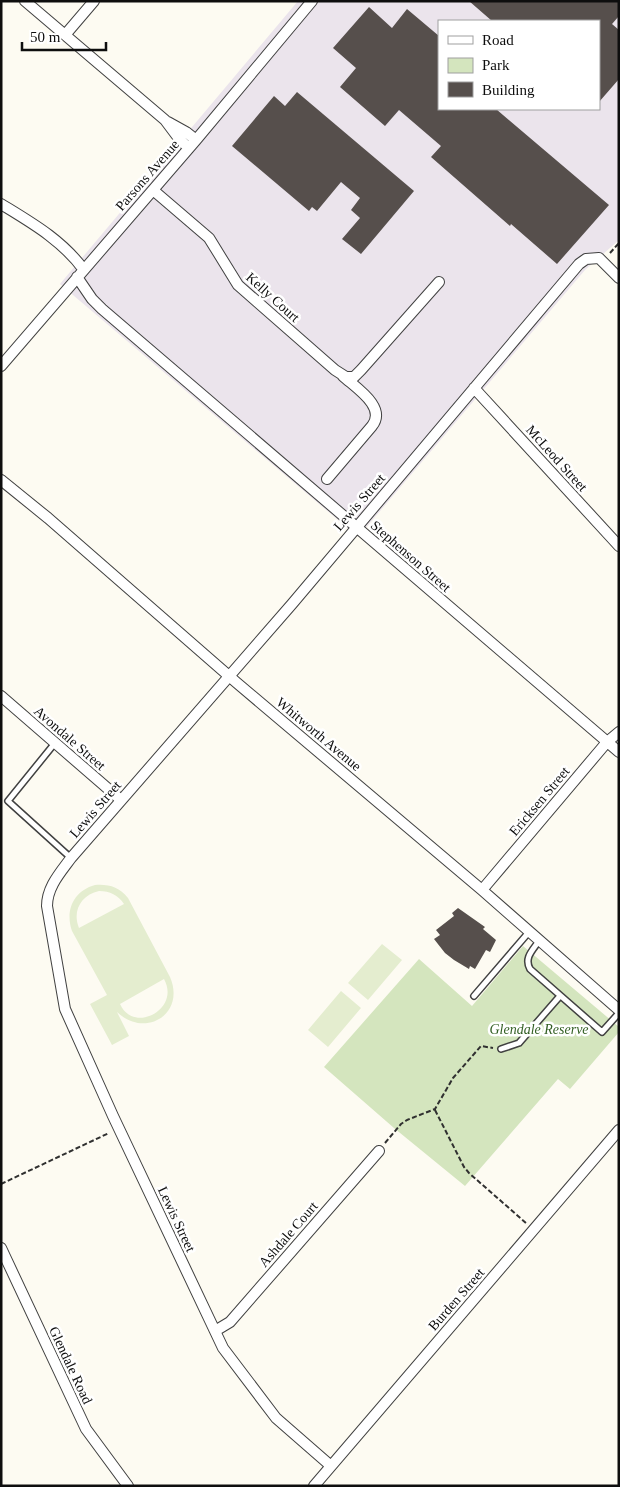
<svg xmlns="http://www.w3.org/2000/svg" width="620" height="1487" viewBox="0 0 620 1487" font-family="'Times New Roman',serif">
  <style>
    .industrial { fill: #ebe4ec; fill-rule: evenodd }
    .green { fill: #d4e5be }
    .pitch { fill: #e4edcf; fill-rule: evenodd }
    .building { fill: #564f4c }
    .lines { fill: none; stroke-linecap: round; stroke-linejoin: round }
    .lane-casing { stroke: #414141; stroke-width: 8 }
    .street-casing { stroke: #414141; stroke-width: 12 }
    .path { stroke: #303030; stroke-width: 2; stroke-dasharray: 5 2.5; stroke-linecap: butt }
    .lane { stroke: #fff; stroke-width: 5 }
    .street { stroke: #fff; stroke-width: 10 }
    .labels { text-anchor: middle; stroke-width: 5; stroke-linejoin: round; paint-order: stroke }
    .street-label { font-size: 14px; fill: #0e0e0e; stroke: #fff }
    .park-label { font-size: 14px; font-style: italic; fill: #346025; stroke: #fff }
  </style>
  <rect width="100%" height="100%" fill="#fdfbf2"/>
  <path class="industrial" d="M298,1H619V240L585,270L358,537L60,284ZM439,21H599V109H439Z"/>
  <path class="green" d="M523,946L619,1027V1032L570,1089L558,1079L465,1186L394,1128L324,1067L419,959L472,1006Z"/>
  <path class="pitch" d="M95,885C109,884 119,887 128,898L170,977C186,1014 145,1039 117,1012L129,1036L112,1045L90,1004L107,995L72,931C65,911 73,891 95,885ZM99,891C110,891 118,895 124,904L79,928C72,911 81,895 99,891ZM164,979C181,1010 133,1034 120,1004Z
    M382,944L402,960L368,1000L348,983Z
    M341,991L361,1008L328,1047L308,1030Z"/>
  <path class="building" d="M469,1H619V16L612,24L619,30V79L599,102V21H492Z
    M369,7L392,28L407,9L439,36V109H496L609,205L557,264L511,224L510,226L431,157L441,146L399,110L385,126L340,87L356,68L333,48Z
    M297,92L414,191L361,254L342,239L360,218L351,210L360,198L341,182L317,211L312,207L309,211L232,146L274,96L285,106Z
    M458,908L485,927L483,929L496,940L490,952L486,950L475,969L470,966L469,969L454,960L445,953L434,939L440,935L436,930L454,916L452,913Z"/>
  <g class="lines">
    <defs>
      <path id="lane" d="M55,743L8,801L71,858
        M539,941C532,951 524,958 530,969L602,1032L619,1013
        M474,996L529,932
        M501,1049L519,1043L560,996"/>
      <path id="street" d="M25,1L165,120L180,140L189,148
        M65,35L94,1
        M168,122L186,132L196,140
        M153,190L209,238L238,285L335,370L346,377H354L361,370L439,282
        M1,204C32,223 62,240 84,270
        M77,277L92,299L102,309L619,752
        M1,366L196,140L312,1
        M474,388L619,546
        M327,479L372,426C387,407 356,388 343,376
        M1,480L48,518L237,683L482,890L619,1010
        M1,696L121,800
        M482,890L607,742L619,732
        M1,1248L86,1429L128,1486
        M215,1331L230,1322L379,1151
        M331,1466L276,1418L223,1348L113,1116L65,1009L47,906C47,887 60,873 71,858L292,604L579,264L586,259L599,258L619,278
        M314,1486L619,1130"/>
    </defs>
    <use href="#lane" class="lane-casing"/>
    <use href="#street" class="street-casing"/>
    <path class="path" d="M610,253L619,243
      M435,1110L464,1167L469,1173L526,1223
      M385,1143L401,1124L407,1120L435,1109L453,1078L481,1046L493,1048
      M1,1184L109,1133"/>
    <use href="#lane" class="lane"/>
    <use href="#street" class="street"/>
  </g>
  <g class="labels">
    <g class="street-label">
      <text transform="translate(147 175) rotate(-49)" y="5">Parsons Avenue</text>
      <text transform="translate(273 297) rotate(42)" y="5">Kelly Court</text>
      <text transform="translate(557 458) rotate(48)" y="5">McLeod Street</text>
      <text transform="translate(359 502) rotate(-49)" y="5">Lewis Street</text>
      <text transform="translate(411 556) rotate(41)" y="5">Stephenson Street</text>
      <text transform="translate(319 734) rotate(40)" y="5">Whitworth Avenue</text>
      <text transform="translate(70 738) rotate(41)" y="5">Avondale Street</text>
      <text transform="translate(539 801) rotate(-50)" y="5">Ericksen Street</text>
      <text transform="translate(95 809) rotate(-49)" y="5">Lewis Street</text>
      <text transform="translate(177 1219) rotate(65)" y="5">Lewis Street</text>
      <text transform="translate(288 1234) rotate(-49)" y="5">Ashdale Court</text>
      <text transform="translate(456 1299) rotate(-49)" y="5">Burden Street</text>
      <text transform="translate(71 1365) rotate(65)" y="5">Glendale Road</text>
    </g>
    <g class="park-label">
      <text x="539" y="1034">Glendale Reserve</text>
    </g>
  </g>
  <rect width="620" height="1487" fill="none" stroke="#0e0e0e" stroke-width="5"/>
  <rect x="438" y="20" width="162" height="90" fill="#ffffff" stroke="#9f9f9f"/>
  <rect x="448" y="36" width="25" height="8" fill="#ffffff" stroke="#9f9f9f"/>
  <text x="482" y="45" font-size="15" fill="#0e0e0e">Road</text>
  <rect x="448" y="58" width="25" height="15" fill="#d4e5be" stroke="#9f9f9f"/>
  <text x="482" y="70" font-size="15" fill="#0e0e0e">Park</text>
  <rect x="448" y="82" width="25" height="15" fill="#564f4c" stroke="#9f9f9f"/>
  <text x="482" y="95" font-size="15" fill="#0e0e0e">Building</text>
  <path d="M22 42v8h84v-8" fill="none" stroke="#0e0e0e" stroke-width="2.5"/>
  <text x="30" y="42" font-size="15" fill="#0e0e0e" stroke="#ffffff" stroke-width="4" paint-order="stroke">50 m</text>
</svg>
